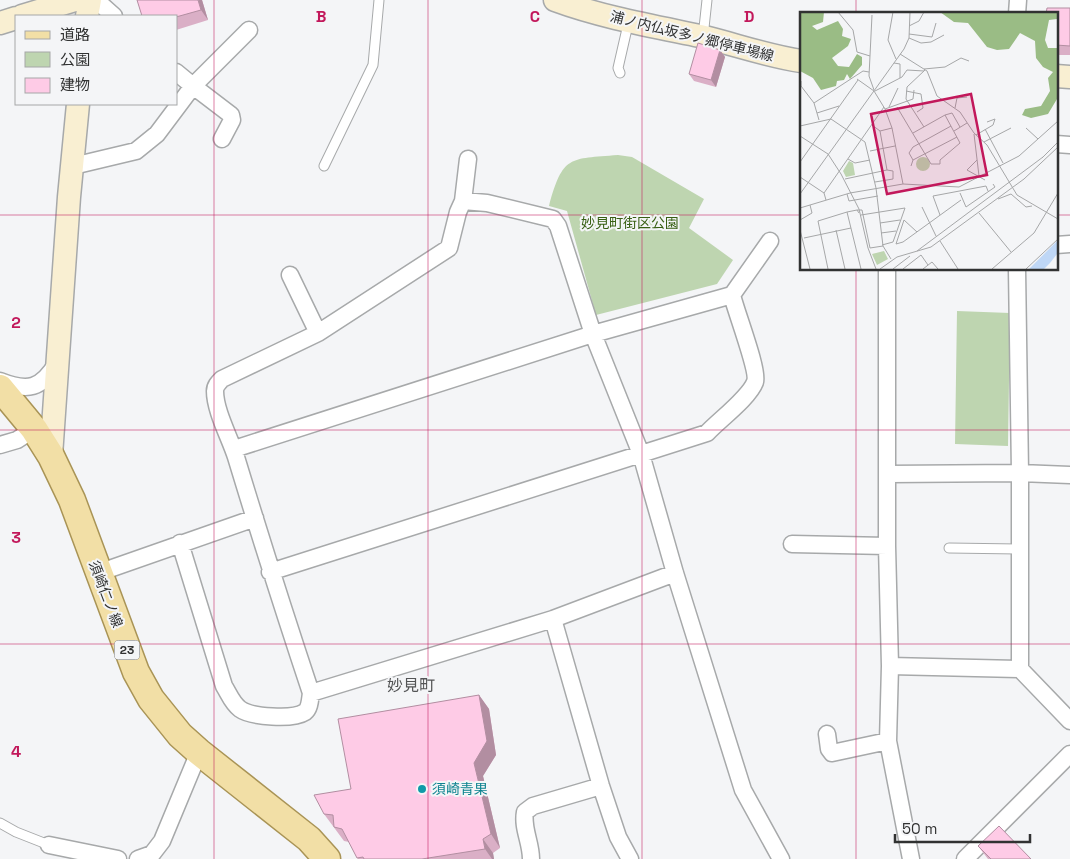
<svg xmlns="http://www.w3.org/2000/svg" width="1070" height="859" viewBox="0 0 1070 859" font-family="'Space Grotesk','Noto Sans JP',sans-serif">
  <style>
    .green { fill: #bed5b0 }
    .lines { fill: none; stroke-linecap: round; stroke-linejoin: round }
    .lane-casing { stroke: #a7a9aa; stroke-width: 11 }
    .street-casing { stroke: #a7a9aa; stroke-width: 19 }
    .secondary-casing { stroke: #a7a9aa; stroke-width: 25 }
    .primary-casing { stroke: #a99456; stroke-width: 29 }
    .lane { stroke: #fff; stroke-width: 9 }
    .street { stroke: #fff; stroke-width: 16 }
    .secondary { stroke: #f9efd2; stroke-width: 22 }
    .primary { stroke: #f2dfa6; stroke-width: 26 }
    .wall { fill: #daafc6 }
    .shaded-wall { fill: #b28ea1 }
    .building { fill: #fecbe6; stroke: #b28ea1 }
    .grid { fill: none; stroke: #c2185b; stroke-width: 1; stroke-opacity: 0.55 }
    .culture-dot { fill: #0f9aa8; stroke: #f4f5f7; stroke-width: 2 }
    .labels { text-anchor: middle; stroke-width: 4; stroke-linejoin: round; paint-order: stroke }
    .shield { fill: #f4f5f7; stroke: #6c6c6d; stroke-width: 1 }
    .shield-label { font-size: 12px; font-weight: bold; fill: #313232 }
    .street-label { font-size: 14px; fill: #313232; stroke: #f4f5f7 }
    .park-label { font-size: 14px; fill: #375f12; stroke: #f4f5f7 }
    .culture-label { font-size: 14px; fill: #0d838f; stroke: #f4f5f7; text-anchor: start }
    .quarter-label { font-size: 16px; fill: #545556; stroke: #f4f5f7 }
    .inset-road { fill: none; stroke: #a6a7a8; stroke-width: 1 }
    .view { fill: #c2185b; fill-opacity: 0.15; stroke: #c2185b; stroke-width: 2.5 }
    .inset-edge { fill: none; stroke: #313232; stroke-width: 2.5 }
    .grid-label { font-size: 16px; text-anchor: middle; font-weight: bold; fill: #c2185b; stroke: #f4f5f7; stroke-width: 4; stroke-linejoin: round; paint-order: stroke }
  </style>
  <rect width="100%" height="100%" fill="#f4f5f7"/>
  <path class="green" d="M618,155L632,157L704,199L689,228L733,260L717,284L596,315L567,211L549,206C563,155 569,159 618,155Z
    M957,311L1010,313L1008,446L955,444Z"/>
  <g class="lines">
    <defs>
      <path id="lane" d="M703,37L707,0
        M620,73L618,68L629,20
        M324,166L373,65L379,0
        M949,548L1018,549
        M0,823L16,832L49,845"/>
      <path id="street" d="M96,0L114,16
        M1017,14L1018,0
        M222,139L232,120L231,115L193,86L249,30
        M1056,144L1070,145
        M73,166L136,151L157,134L193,86L176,72
        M463,201L468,159
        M1056,245L1070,244
        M887,269V546L890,666L1020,669
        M1017,269L1020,473V669L1070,721
        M290,275L318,333
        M0,381C28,392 41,389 57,363
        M0,445L17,440L34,429
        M234,449L593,334L732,295
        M889,474L1020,473L1070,475
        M180,543L224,686C229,694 232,703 240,709C251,717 293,720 305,712C310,708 310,699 311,693
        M792,544L887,546
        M270,572L707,433C719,420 749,398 755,382C759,371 736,312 732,295L770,241
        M98,573L255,518
        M675,573L553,619L311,693C285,615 260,536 236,457C230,438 215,411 215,391C215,386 218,383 222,379L318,333L449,248L458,212L463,201L487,203L553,219L558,226L593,334L641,454L675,573L743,790L781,859
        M553,619L601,786L618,837L630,859
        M890,666L888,741L911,859
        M827,734L829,749L832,753L888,741
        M49,845L118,859
        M138,859L152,854L162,841L199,752
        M531,859C531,842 522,828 525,812L533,806L601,786
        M965,859L1070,754"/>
      <path id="secondary" d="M555,0C601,17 652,26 700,36C734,44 767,56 801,61
        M22,16L75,0
        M87,16L90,0
        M0,23L16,18
        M1056,76L1070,77
        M51,456L69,197L78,104"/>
      <path id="primary" d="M0,388L34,429L51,456L72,500L136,672L151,699L180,735L199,752L309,839L327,859"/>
    </defs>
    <use href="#lane" class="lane-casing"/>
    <use href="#street" class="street-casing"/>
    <use href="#secondary" class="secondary-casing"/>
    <use href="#primary" class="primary-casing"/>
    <use href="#lane" class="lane"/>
    <use href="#street" class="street"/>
    <use href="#secondary" class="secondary"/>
    <use href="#primary" class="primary"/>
  </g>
  <path class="wall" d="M202,0L208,20L176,30V16Z
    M1070,8V55H1056V14Z
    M720,50L725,57L716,87L694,81L689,74Z
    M479,695L489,709L496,755L483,776L500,848L493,853L494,859H358L349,842L344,841L324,814Z
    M978,846L1031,859H988Z"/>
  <path class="shaded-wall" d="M198,0H202L208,20L201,10Z
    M720,50L725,57L716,87L711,80Z
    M479,695L489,709L496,755L483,776L500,848L491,834L474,763Z
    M483,839L493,853L494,859H492L485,849Z"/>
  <path class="building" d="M137,0H198L201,10L176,17V16H142Z
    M1047,8H1070V46L1056,45V14H1046Z
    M698,43L720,50L711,80L689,74Z
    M479,695L487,741L474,763L491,834L483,839L485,849L422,859H364L363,857L357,858L342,829L334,827L333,815L324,814L314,795L351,789L338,719Z
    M999,826L1031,859H991L978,846Z"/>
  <path class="grid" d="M214,0V859M428,0V859M642,0V859M856,0V14M0,215H801M1056,215H1070M856,269V859M0,430H1070M0,644H1070"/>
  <circle class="culture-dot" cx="422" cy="789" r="5"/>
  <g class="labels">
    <rect class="shield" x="114.5" y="640.5" width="25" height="19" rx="4"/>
    <g class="shield-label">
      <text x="127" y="654">23</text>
    </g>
    <g class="street-label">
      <text transform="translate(692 36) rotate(14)" y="5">浦ノ内仏坂多ノ郷停車場線</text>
      <text transform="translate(106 594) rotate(69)" y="5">須崎仁ノ線</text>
    </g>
    <g class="park-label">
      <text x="630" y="228">妙見町街区公園</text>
    </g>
    <g class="culture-label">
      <text x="432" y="794">須崎青果</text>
    </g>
    <g class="quarter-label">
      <text x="411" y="691">妙見町</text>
    </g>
  </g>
  <g transform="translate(800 12)">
    <rect width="258" height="258" fill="#f4f5f7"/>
    <path d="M116 152a7 7 0 1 1 14 0a7 7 0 1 1-14 0ZM49,149L53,151L55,163L46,165L43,159ZM84,239L88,247L77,253L72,242Z" fill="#bed5b0"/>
    <path d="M0,0H24L23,10L12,14L17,18L38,9L43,17L42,24L51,27L48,34L32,46L38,54L49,55L57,42L62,45V53L50,67L47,62L44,68L37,69L36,74L21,78L13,66L0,59ZM140,0H257V7L249,8L245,28L248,36H258L257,87L248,102L231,106L222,103L225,97L241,94L250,79L248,66L253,60L243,55L236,46L235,29L220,21L209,37L197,38L187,35L168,11L154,10Z" fill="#9abc85"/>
    <path d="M257,229V242L250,251L244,257H229Z" fill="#bfd7f6"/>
    <path class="inset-road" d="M38,0L53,18L57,40L70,44M93,0L88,28L96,47M72,3L69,64L74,78M109,14L119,9L124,0M109,22L132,25L136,11M109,26L121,31L131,30L144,23M100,42L127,59L137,84L160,100L174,121L187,133L217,183L258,207M94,51L100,52V66M124,57L145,55L161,46L169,49M57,67L74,79L85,97L92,116M1,69V74L14,91M75,79L102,65L107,58L124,59M106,79L121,82L123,96L117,100M89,95L98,76M97,95L131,152H140V148L160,131L145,103L113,121M155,96L157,86L167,85M85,97L113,87L114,78M17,101L39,94M145,103L152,101L160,115M19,108L14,91L63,59L69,60M0,114L31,107L65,130L76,176M124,115L106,87L107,75L125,58M226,116L238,127M185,117L203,151M154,119L167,111M174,122L179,164M176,123L193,113L195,107L187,110M0,124L28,142L41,162L59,197L68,236L76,257M184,130L211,116M70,139L95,134M242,146L258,130M48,147L55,151L70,148M113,148L157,125M177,148L167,158L185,168M0,150L58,68M111,154L113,148L109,141L113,135L151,114M0,165L24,181L26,188M45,167L87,158L80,119L72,113M75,170L93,167V159L87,158M103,172L159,175L219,144L258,109M24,181L84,95M160,181L166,195M0,182L104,37L109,26L110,0M47,182L49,189L78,184M198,187L211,182L226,195L232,194M122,195L136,224M166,195L195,175L193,172M0,196L50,181L103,172L92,116L80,119M57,198L47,200L61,257M59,201L57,198H62L70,236M179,201L211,240M61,203L105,196L93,230L82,233M140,203L133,184L186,174L188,179M0,208L12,201L10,193M80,211L100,208M0,218L10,257M36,218L45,257M117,220L104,208L96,232L103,230L161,188M81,221L96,219M4,226L51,216M140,229L158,257M83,234L91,247M70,236L83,234L76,176M117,239L243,145M28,257L18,209L47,200M80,257L97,245L131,235L224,167L258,135M93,257L110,244M103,257L121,243L128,253M123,257L132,250L138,257M192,257L234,221L258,181M226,257L258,227"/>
    <path class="view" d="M171,82L187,163L87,182L71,102Z"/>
    <rect width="258" height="258" class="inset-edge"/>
  </g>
  <g class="grid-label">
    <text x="321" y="22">B</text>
    <text x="535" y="22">C</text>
    <text x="749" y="22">D</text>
    <text x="16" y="328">2</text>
    <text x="16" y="543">3</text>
    <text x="16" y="757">4</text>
  </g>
  <rect x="15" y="15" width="162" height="90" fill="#f4f5f7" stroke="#a6a7a8"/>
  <rect x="25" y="31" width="25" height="8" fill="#f2dfa6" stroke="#a6a7a8"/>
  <text x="60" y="40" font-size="15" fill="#313232">道路</text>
  <rect x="25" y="52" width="25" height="15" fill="#bed5b0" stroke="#a6a7a8"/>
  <text x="60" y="65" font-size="15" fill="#313232">公園</text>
  <rect x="25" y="78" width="25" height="15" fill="#fecbe6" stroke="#a6a7a8"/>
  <text x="60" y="90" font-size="15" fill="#313232">建物</text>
  <path d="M895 834v8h135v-8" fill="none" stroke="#313232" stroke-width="2.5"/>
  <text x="902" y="834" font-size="15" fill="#313232" stroke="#f4f5f7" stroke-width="4" paint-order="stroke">50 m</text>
</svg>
